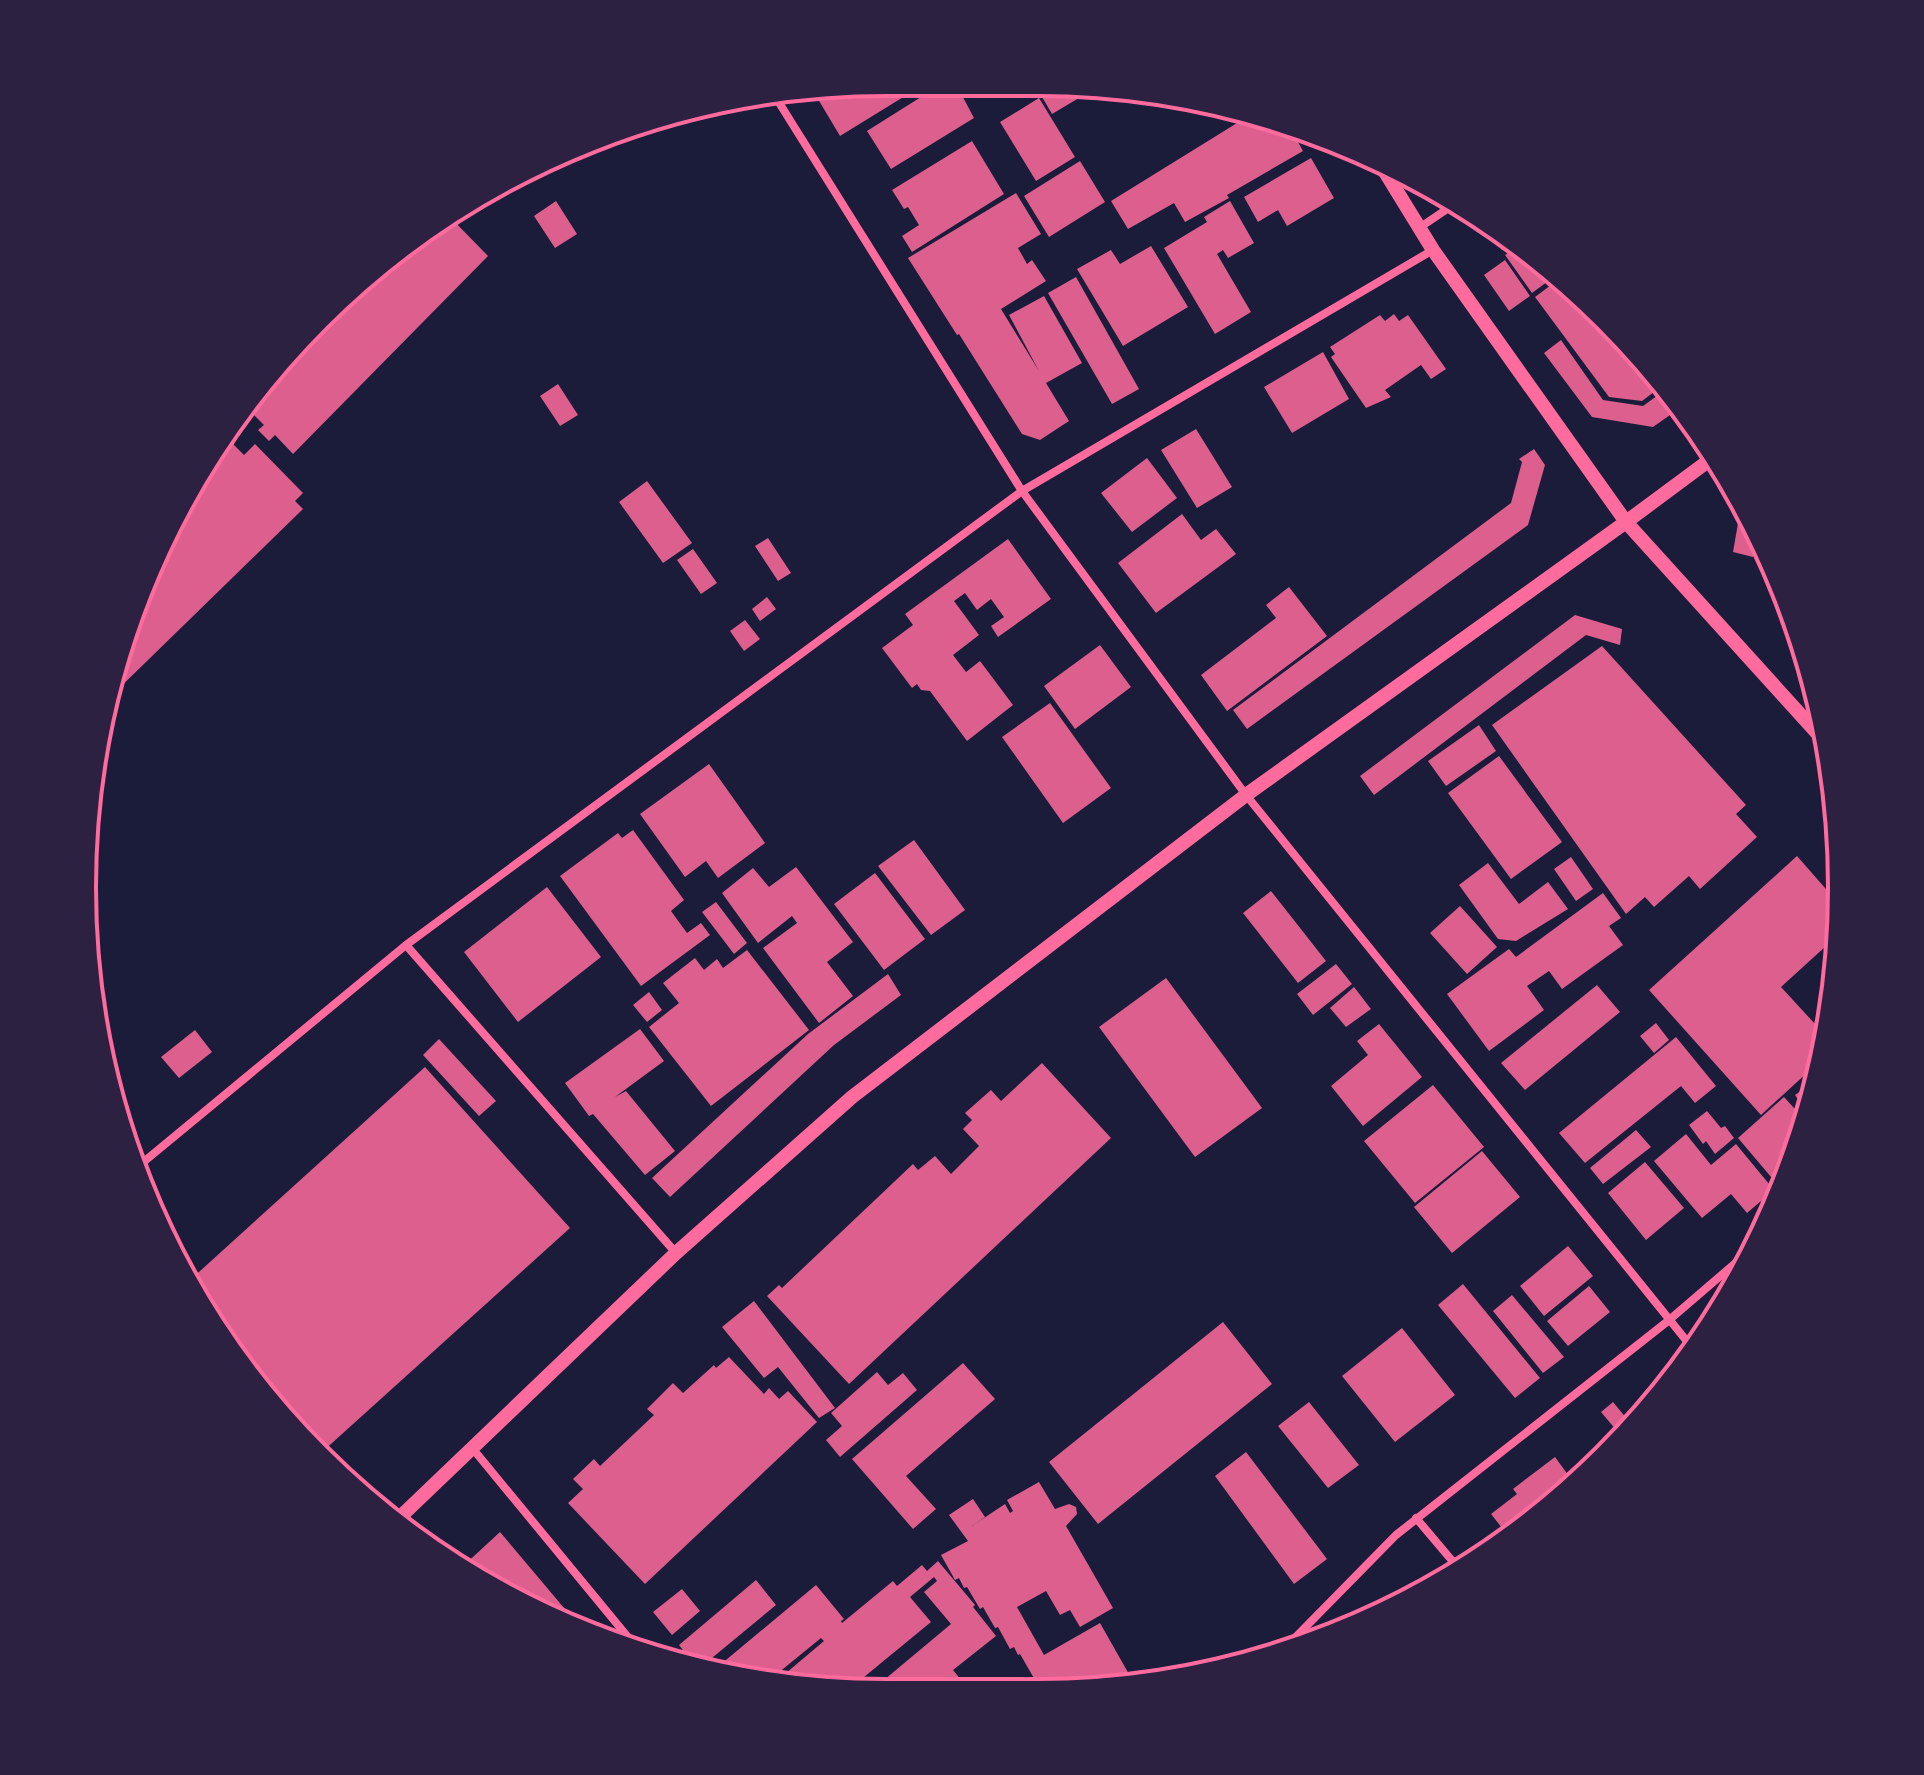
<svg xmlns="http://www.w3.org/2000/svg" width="1924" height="1775" viewBox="0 0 1924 1775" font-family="Helvetica,sans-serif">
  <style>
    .building { fill: #dd5f8e }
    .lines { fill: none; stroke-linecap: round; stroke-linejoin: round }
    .minor { stroke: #ff6b9d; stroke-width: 8 }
    .tertiary { stroke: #ff6b9d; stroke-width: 14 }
    .rim { fill: none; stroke: #ff6b9d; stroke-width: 4 }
  </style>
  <rect width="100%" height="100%" fill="#1b1b3a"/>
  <path class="building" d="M888,82H896L905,96L840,136L812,89Z
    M912,83L957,86L974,118L891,169L867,131L921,97Z
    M1038,90L1089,92L1052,114Z
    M1039,98L1075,157L1036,181L1000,122Z
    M1250,115L1289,126L1303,151L1227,195L1229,198L1185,222L1174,203L1128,229L1111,201Z
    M972,141L1004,194L912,252L902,236L919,225L908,207L904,209L892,190Z
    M1311,158L1334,198L1287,226L1278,210L1258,222L1244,197Z
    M1080,161L1105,202L1049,237L1024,196Z
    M1016,193L1041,234L1018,248L1027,264L1032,260L1046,281L1001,309L1039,371L1009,315L1044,296L1082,363L1046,383L1069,421L1040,440L1022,434L959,334L957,335L908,258Z
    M556,201L577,234L555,248L534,216Z
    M1230,201L1254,243L1228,258L1223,250L1217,254L1251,312L1215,334L1164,248L1207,222L1204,217Z
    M449,216L488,256L293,454L275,435L269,441L258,430L264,425L246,407L282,357L397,249Z
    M1485,218L1514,242L1502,250L1482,221Z
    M1151,246L1188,307L1123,346L1077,269L1111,250L1120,264Z
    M1518,246L1555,276L1532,293L1505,255Z
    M1505,260L1530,296L1509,311L1484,275Z
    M1076,277L1139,389L1112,404L1048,293Z
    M1559,279L1606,318L1662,386L1642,401L1609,397L1535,297Z
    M1394,314L1399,321L1408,315L1446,369L1431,379L1421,365L1385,390L1391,397L1366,408L1331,357L1335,354L1330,347L1380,315L1385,321Z
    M1561,340L1603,400L1643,406L1665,390L1680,408L1653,427L1592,417L1544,353Z
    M1323,352L1349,399L1292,433L1264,387Z
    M558,384L578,415L560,426L540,396Z
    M1196,429L1232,487L1197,508L1161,450Z
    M225,436L244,455L255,444L303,493L295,501L303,509L106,701L110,679L190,485Z
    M1534,449L1545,465L1528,525L1247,729L1233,710L1511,503L1522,462L1519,459Z
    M1147,458L1177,498L1132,532L1101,493Z
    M647,481L692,543L663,563L619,502Z
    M1741,506L1757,536L1753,557L1733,552Z
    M1182,514L1201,540L1216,529L1236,554L1156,613L1118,563Z
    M768,538L791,573L778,581L755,546Z
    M1008,539L1051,599L998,637L991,626L1004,617L991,599L977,610L965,593L954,601L979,635L953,655L966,672L980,661L1013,705L967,741L930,691L921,690L917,684L912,688L882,648L913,625L905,614Z
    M693,549L717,583L701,594L677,560Z
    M1289,587L1327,636L1227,711L1201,675L1276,618L1266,605Z
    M767,597L776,609L760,621L752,609Z
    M1575,615L1622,629L1620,645L1586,635L1374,795L1360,776Z
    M745,620L760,639L744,651L730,631Z
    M1100,645L1131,687L1075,729L1044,686Z
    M1602,646L1746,805L1736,814L1757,837L1700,889L1689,876L1654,907L1645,897L1626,914L1492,725Z
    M1050,703L1111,788L1063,823L1002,737Z
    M1479,725L1496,751L1446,786L1428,761Z
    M1499,756L1562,842L1511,879L1448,793Z
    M709,764L765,843L718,878L706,861L685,877L640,814Z
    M633,830L684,900L671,911L687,933L701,923L710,935L641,986L560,876L618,833L622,838Z
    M914,840L965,910L931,935L878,866Z
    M1797,856L1840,905L1837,936L1781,987L1827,1037L1826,1045L1822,1059L1761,1115L1649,990Z
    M1571,857L1593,889L1576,901L1554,869Z
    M1488,863L1519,904L1548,882L1568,909L1516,941L1498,939L1459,885Z
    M796,867L853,942L827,962L853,996L819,1023L763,948L797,923L792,916L758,943L722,893L753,868L769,887Z
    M875,873L925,939L884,970L834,904Z
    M547,887L601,957L518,1022L464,952Z
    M1271,891L1326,961L1298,983L1243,913Z
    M1603,893L1621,918L1609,926L1623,945L1562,989L1549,971L1527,986L1544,1010L1489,1051L1447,994L1509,949L1516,957Z
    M716,902L747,943L734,954L702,912Z
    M1460,906L1497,947L1467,974L1430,933Z
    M747,950L809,1030L711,1106L649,1027L679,1003L663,983L695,958L704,970L717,959L723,968Z
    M1336,964L1352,984L1313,1015L1297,994Z
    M888,974L901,995L834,1045L670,1197L652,1178L808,1034Z
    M1166,978L1262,1108L1195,1157L1099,1027Z
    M1597,985L1620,1012L1525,1090L1501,1063Z
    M1354,987L1371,1009L1346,1027L1330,1008Z
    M649,992L662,1010L647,1022L633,1005Z
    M1656,1023L1669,1040L1654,1053L1640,1036Z
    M1379,1024L1422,1077L1363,1126L1331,1086L1368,1055L1357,1041Z
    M640,1029L664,1061L615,1097L626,1091L675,1151L645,1175L593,1114L589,1116L565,1083Z
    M195,1030L212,1052L179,1078L161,1057Z
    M1676,1037L1716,1086L1695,1103L1681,1086L1585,1163L1559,1133Z
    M439,1039L496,1101L479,1116L423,1055Z
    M1042,1063L1111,1138L849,1384L767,1296L779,1285L782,1288L913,1164L918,1170L935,1156L951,1174L979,1146L963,1129L972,1120L965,1113L991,1090L1001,1101Z
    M425,1067L570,1228L321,1453L218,1335L189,1281Z
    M1812,1083L1814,1087L1806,1112L1795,1095Z
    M1433,1085L1484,1147L1415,1203L1364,1141Z
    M1784,1097L1804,1119L1787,1175L1777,1184L1738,1138Z
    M1707,1111L1721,1128L1725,1126L1734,1138L1715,1154L1706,1141L1703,1144L1689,1125Z
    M1636,1130L1651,1147L1603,1184L1590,1168Z
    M1686,1134L1711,1165L1736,1144L1774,1190L1747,1213L1731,1194L1702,1218L1654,1161Z
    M1482,1151L1520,1197L1452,1253L1414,1207Z
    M1645,1162L1684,1208L1646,1240L1608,1193Z
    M1568,1246L1593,1276L1544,1316L1520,1286Z
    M1463,1284L1540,1378L1515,1398L1438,1305Z
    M1589,1286L1610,1312L1568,1346L1547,1321Z
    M1512,1295L1564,1357L1543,1373L1493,1311Z
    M754,1301L835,1408L819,1418L778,1367L764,1378L722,1327Z
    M1223,1322L1272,1384L1098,1524L1049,1462Z
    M1402,1328L1455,1395L1395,1442L1342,1376Z
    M729,1357L764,1394L769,1388L779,1399L788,1391L817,1422L645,1584L568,1503L583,1489L573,1479L594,1459L600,1466L654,1415L647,1409L673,1383L683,1393L714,1365L716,1368Z
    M963,1363L995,1399L906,1476L936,1509L913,1529L852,1459Z
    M877,1372L888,1385L903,1373L917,1390L840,1457L826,1440L842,1426L831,1413Z
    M1309,1402L1359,1465L1328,1488L1278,1426Z
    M1613,1402L1632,1425L1622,1437L1601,1412Z
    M1246,1452L1327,1559L1294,1584L1215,1476Z
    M1555,1457L1574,1483L1480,1560L1476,1555L1506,1533L1491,1514L1517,1494L1513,1489Z
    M1039,1482L1055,1509L1069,1504L1076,1507L1077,1514L1066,1526L1113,1608L1080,1627L1070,1610L1060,1615L1046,1591L1017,1607L1044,1655L1100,1623L1134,1683L1047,1692L1038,1677L1035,1680L1020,1654L1018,1655L1014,1647L1010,1649L998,1627L995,1628L983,1607L980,1609L967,1587L964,1588L959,1578L955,1580L941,1555L968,1541L949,1515L973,1499L985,1517L972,1526L1005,1504L1010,1513L1013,1511L1007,1500Z
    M500,1532L575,1621L571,1624L484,1585L461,1568Z
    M938,1561L975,1605L973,1607L996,1636L953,1670L970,1691L881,1689L878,1685L951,1624L924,1592L937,1581L934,1577L910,1597L931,1622L858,1682L854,1678L842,1688L783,1686L773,1684L824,1641L821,1638L767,1682L714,1670L816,1585L844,1619L841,1621L842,1623L893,1581L897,1586L922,1565L927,1571Z
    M756,1580L776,1605L701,1667L695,1666L679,1645Z
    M682,1589L700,1611L672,1635L653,1612Z"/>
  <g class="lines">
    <path class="minor" d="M773,93L1022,491L1246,795L1694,1350
      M1419,228L1456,203
      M406,945L676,1253
      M135,1169L406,945L1022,491L1433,250
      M473,1449L641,1653
      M1416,1518L1460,1570
      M1282,1651L1396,1535L1668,1321L1753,1248"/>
    <path class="tertiary" d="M1379,162L1433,250L1626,522L1828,745
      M396,1521L676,1253L852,1097L1246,795L1626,522L1715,456"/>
  </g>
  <path d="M0 0H1924V1775H0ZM887 96H1037A791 791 0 0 1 1828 887V888A791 791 0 0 1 1037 1679H887A791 791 0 0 1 96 888V887A791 791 0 0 1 887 96Z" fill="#2d2142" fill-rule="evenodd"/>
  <path class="rim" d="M887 96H1037A791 791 0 0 1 1828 887V888A791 791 0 0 1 1037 1679H887A791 791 0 0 1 96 888V887A791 791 0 0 1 887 96Z"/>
</svg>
